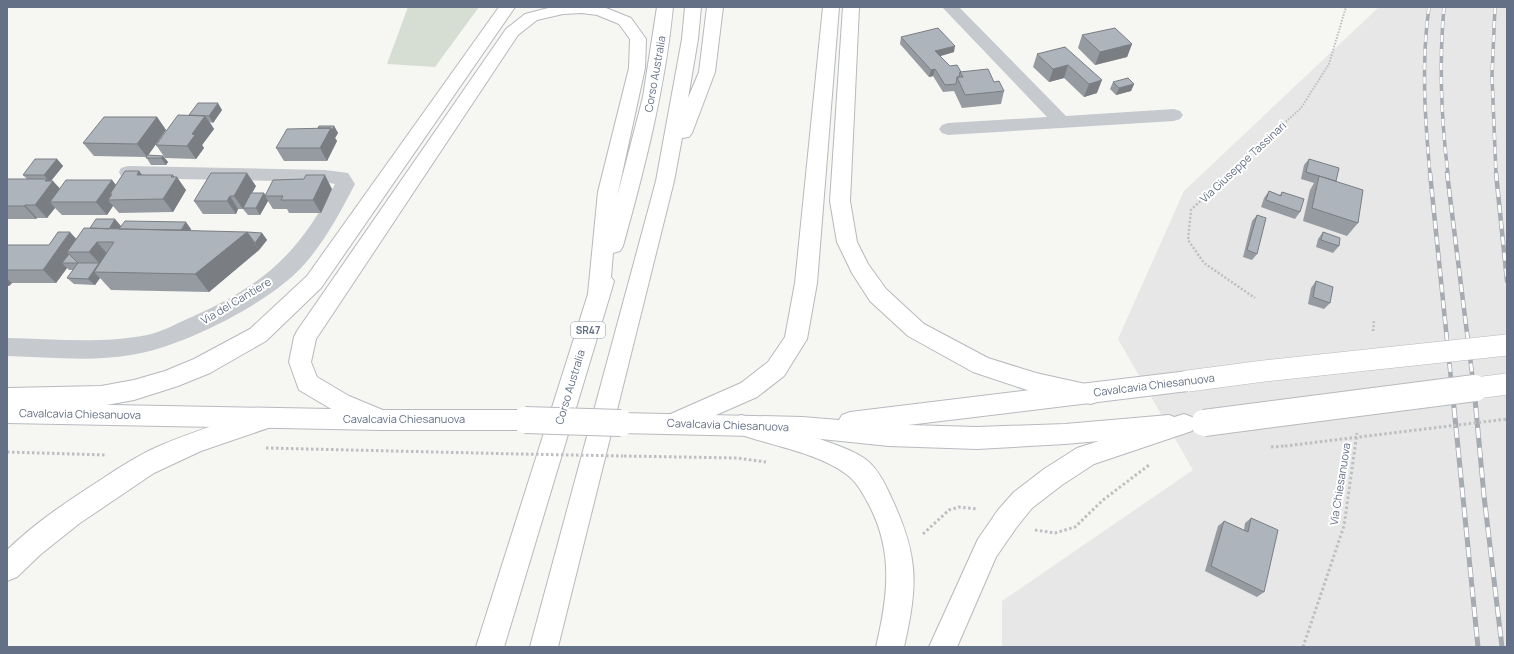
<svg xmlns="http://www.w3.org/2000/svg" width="1514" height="654" viewBox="0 0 1514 654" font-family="Manrope,sans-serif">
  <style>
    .built { fill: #e6e7e6 }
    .green { fill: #d6ded4 }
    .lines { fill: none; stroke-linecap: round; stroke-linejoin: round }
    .major-casing { stroke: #b7babf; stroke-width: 2 }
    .highway-casing { stroke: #b6b9bd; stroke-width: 2 }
    .path-far2 { stroke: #bdbfc2; stroke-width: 2; stroke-dasharray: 1.5 1.5; stroke-linecap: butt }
    .path-far1 { stroke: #bdbfc2; stroke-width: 2.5; stroke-dasharray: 2 2; stroke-linecap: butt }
    .path { stroke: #bdbfc2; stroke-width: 3; stroke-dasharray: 2.5 2.5; stroke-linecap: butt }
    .minor { fill: #c6c9cd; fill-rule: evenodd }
    .major { fill: #fff; fill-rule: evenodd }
    .highway { fill: #fff; fill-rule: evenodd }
    .rail-far2-casing { stroke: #a6aab1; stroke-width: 3.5 }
    .rail-far1-casing { stroke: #a6aab1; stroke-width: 4.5 }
    .rail-casing { stroke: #a6aab1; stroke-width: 5 }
    .rail-far2 { stroke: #fff; stroke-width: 2.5; stroke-dasharray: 7; stroke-linecap: butt }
    .rail-far1 { stroke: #fff; stroke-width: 3; stroke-dasharray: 8; stroke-linecap: butt }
    .rail { stroke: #fff; stroke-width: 3.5; stroke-dasharray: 10; stroke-linecap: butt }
    .major-bridge-far1-casing { stroke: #b7babf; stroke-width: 22; stroke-linecap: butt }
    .major-bridge-casing { stroke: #b7babf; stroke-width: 28; stroke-linecap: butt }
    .path-bridge { stroke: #bdbfc2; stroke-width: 3; stroke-dasharray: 2.5 2.5; stroke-linecap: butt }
    .major-bridge-far1 { stroke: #fff; stroke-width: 21 }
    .major-bridge { stroke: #fff; stroke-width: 26 }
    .wall { fill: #969ba1 }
    .shaded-wall { fill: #7a7e83 }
    .building { fill: #aeb4bb; stroke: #7a7e83 }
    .labels { text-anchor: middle; stroke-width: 4; stroke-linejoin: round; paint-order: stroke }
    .shield { fill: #fff; stroke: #929baa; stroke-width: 1 }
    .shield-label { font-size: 10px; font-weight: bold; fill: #647085 }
    .street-label { font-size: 11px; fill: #647085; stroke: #fff }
  </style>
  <rect width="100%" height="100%" fill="#f6f6f3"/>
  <path class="built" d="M1379,7H1507V647H1002V601L1193,470L1118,339L1184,191Z"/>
  <path class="green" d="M408,7H479L435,67L387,64Z"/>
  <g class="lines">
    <defs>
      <path id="major" d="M1188,371L1196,374L1200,381L1196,388L1188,391L908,425L977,427L1065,424L1169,415L1177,418L1181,425L1177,432L1169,435L1065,444L977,449L889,446L802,437L621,433L613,430L609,423L613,416L621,413L802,417L839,420L842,415L850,412Z
        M7,403L382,410H525L533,413L537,420L533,427L525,430H382L7,423Z"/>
      <path id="highway" d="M499,7H515L321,288L266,341L210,373L178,386L134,400L101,406L7,408V388L101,386L134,380L165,371L194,359L250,329L307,276Z
        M552,7L606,8L631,18L646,39L645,68L617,197L643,97L657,7H673C665,89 645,167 623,246L620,251L613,253L611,277L614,281L610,295L504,647H476L588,294L598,192L629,68L630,39L619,24L597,15L582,13L563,14L537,20L518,35L316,339L311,362L317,377L349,396L390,413L394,420L390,427L382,430L374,427L333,410L299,390L289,362L294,337L297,331L506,29L525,14Z
        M685,7H701L698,39L688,98L699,72L707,7H723L715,72L692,133L689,137L682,138L674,181L558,647H530L656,181L682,39Z
        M823,7H839L817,283L807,339L784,376L757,397L682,430L674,433L666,430L662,423L666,416L741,383L768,362L785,337L795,283Z
        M843,7H859L850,201L857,242L868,264L886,289L924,324L988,358L1036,373L1099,387L1103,394L1099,401L1091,404L1036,393L973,372L908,336L870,301L852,273L837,242L830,201Z
        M269,408L277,411L281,418L277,425L201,451L154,473L80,523L41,554L17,577L7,581V550C36,522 69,500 102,479C120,467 137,456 157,447C193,431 231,420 269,408Z
        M1184,414L1192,417L1196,424L1192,431L1094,464L1062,485L1032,508L1016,528L996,557L957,647H929L978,539L998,510L1014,492L1044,469L1077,448Z
        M741,415C770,423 799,431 828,442C840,446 853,451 864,458C877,467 885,483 891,497C919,556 918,585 904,647H876C888,596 894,551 868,503C862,492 856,481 846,474C817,452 767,445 733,432L729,425L733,418Z"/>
    </defs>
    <use href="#major" class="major-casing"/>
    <use href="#highway" class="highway-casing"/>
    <path class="path-far2" d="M1228,174L1301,108L1329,64L1346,7"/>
    <path class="path-far1" d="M1229,173L1191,210L1188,240L1204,263L1255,298
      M1373,331L1374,320"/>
    <path class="path" d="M1271,447L1285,446
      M266,448L519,454
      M7,452L106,455
      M624,456L737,458L766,462
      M1035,530L1055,533L1075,527L1103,500L1149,465
      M923,534L949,510L959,507L978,509
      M1303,647L1344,526L1357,433"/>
    <path class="minor" d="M942,7H959L1066,116L1174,109L1180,111L1183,115L1180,119L1174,121L948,135L942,133L939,129L942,125L948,123L1047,117Z
      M128,166L325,170L348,173L355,184C339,215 322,247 297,272C261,307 180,348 131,355C90,362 48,357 7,356V338C53,339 101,344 147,335C163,332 179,322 194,316C265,284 299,253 335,184L325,182L128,178L121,176L119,172L121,168Z"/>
    <use href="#major" class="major"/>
    <use href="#highway" class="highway"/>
    <defs>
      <path id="rail-far2" d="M1429,7C1421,63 1425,119 1430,174
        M1444,7C1439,63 1441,118 1448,174
        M1495,7L1492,76L1496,174"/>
      <path id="rail-far1" d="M1430,173L1452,389
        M1447,173L1474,389
        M1496,173L1507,281"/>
      <path id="rail" d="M1452,388L1478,647
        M1474,388L1484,496L1502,647"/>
    </defs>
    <use href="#rail-far2" class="rail-far2-casing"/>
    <use href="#rail-far1" class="rail-far1-casing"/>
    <use href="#rail" class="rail-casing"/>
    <use href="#rail-far2" class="rail-far2"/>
    <use href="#rail-far1" class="rail-far1"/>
    <use href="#rail" class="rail"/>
    <defs>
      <path id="major-bridge-far1" d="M1188,381L1264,371L1507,345
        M1468,389L1507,384"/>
      <path id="major-bridge" d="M525,420L621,423
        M1204,423L1475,388"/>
    </defs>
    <use href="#major-bridge-far1" class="major-bridge-far1-casing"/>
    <use href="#major-bridge" class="major-bridge-casing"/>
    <path class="path-bridge" d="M1285,446L1507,419
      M521,454L623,456"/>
    <use href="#major-bridge-far1" class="major-bridge-far1"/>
    <use href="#major-bridge" class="major-bridge"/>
  </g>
  <path class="wall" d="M1082,35L1132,44L1127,57L1095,65L1078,48Z
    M901,37L954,52L940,56L950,66L961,72L994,82L1004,91L1001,104L962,108L954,91L943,92L933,76L929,77L900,44Z
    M1065,47L1097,93L1084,97L1064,78L1049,82L1033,67L1037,54Z
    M1113,82L1134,84L1131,91L1116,95L1110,89Z
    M222,110L213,123L210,122L214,129L202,145L204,148L196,159L165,158L156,145L189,115Z
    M157,117L166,130L148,155L163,156L168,162L166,165H151L146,157L94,156L83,143Z
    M334,126L338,133L335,138L337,141L327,161H284L276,148L318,128Z
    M57,159L63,166L51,181L60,189L112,180L116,185L139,171L142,175L174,177L186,190L173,212L119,213L113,206L107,215H62L55,208L47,218H37L36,219H7V179H27L23,175Z
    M1309,159L1336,181L1358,223L1347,236L1303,221L1310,190L1314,183L1301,179L1304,165Z
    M256,186L252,193L265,195L332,189L321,213H289L287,209H273L268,201L260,215H248L243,209H238L236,214H203L194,201Z
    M1269,191L1280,195L1282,192L1300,212L1295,219L1261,207L1264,198Z
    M1257,215V254L1252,260L1243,257L1252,221Z
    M121,226L191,229L190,231L262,233L267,240L259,250L209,292L111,290L100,278L95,285L74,284L67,278L73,270H69L67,268L56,283H12L9,286H7V245H49L76,239L90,228Z
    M1323,232L1339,246L1333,253L1316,247L1318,239Z
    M1316,281L1330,303L1324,309L1308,304L1311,288Z
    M1251,518L1264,592L1257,597L1205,571L1218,526L1224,521L1244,530L1245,523Z"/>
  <path class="shaded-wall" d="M1132,44L1127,57L1095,65L1100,52Z
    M955,46L954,52L934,58L935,51Z
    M1068,65L1064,78L1049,82L1053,69Z
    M935,69L933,76L929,77L931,70Z
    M1102,80L1097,93L1084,97L1089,84Z
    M1134,84L1131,91L1116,95L1119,88Z
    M218,103L222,110L213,123L209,116Z
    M205,116L214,129L202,145L204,148L196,159L187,146L192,134Z
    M157,117L166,130L147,157L137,144Z
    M334,126L338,133L335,138L337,141L327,161L320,148L331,128Z
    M163,156L168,162L166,165L161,158Z
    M57,159L63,166L50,182L44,175Z
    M139,171L149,184L137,175Z
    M247,173L256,186L243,209L234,196Z
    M173,175L176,179L177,177L186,190L173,212L163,199Z
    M325,175L332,189L321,213L313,200Z
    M47,179L51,184L53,181L65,194L50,202L55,208L47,218L35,205L45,181Z
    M112,180L122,193L110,194L114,199L108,200L113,206L107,215L96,202Z
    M264,193L266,196H265L268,201L260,215L256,208Z
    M230,196L238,209L236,214L227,201Z
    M25,205L37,218L36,219L24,206Z
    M115,219L121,226L111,242L102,239Z
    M186,222L191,229L180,248L175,241Z
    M70,232L82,245L67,252L73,259L62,263L67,268L56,283L43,270Z
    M247,232L259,250L209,292L195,274Z
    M262,233L267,240L259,250L255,243Z
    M97,242L113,260L94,272L100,278L95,285L88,279L99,263L89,252Z
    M7,279L12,283L9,286L7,284Z"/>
  <path class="building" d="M938,28L955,46L935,51L950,66L957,65L961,72H960L959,77H957L956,84L945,85L935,69L931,70L901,37Z
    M1115,28L1132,44L1100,52L1082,35Z
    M1065,47L1102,80L1089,84L1068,65L1053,69L1037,54Z
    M988,69L994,82L999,81L1004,91L965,95L957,77H963L960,72Z
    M1128,78L1134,84L1119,88L1113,82Z
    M198,103H218L209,116L189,115Z
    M178,115L205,116L192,134L195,135L187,146L156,145Z
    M104,117H157L137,144L83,143Z
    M319,126H334L332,131L331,128H318Z
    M331,128L320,148H276L287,129Z
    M147,155L163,156L161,158H146Z
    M35,159H57L44,175H23Z
    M1309,159L1339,168L1336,181L1306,172Z
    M125,171H139L137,175H173L171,177H177L163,199L108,200L112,194H110Z
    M211,173H247L234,196H230L227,201H194Z
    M306,175H325L313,200H281L283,196H265L273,180L304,179Z
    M1319,176L1363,190L1358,223L1312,208Z
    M7,179H47L45,181H53L35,205H25L24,206H7Z
    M66,180H112L96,202H50Z
    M1269,191L1281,196L1282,192L1304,199L1300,212L1266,200Z
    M251,193H264L256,208H243Z
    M1257,215L1266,218L1257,254L1247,250Z
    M96,219H115L109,229L90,228Z
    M125,221L186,222L181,230L119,229Z
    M84,228L247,232L195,274L94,272L114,242H97L89,252H67Z
    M58,232H70L43,270H7V245H49Z
    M247,232L262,233L255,243Z
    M1323,232L1340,238L1339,246L1321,240Z
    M69,254L78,263H62Z
    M78,263H99L88,279L67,278Z
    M1316,281L1333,287L1330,303L1313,297Z
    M1251,518L1278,530L1264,592L1211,566L1224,521L1248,532Z"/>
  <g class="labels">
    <rect class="shield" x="571" y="322" width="34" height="16" rx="3"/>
    <g class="shield-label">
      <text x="588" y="334">SR47</text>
    </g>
    <g class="street-label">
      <text transform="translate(655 74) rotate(-80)" y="4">Corso Australia</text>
      <text transform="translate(1243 162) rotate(-43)" y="4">Via Giuseppe Tassinari</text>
      <text transform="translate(236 301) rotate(-31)" y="4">Via del Cantiere</text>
      <text transform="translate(1154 385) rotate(-7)" y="4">Cavalcavia Chiesanuova</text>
      <text transform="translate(570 387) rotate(-73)" y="4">Corso Australia</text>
      <text transform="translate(80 414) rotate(1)" y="4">Cavalcavia Chiesanuova</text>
      <text x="404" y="423">Cavalcavia Chiesanuova</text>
      <text transform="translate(728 425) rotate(2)" y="4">Cavalcavia Chiesanuova</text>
      <text transform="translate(1340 484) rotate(-81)" y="4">Via Chiesanuova</text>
    </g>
  </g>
  <rect width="1514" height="654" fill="none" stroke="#647085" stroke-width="16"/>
</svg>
